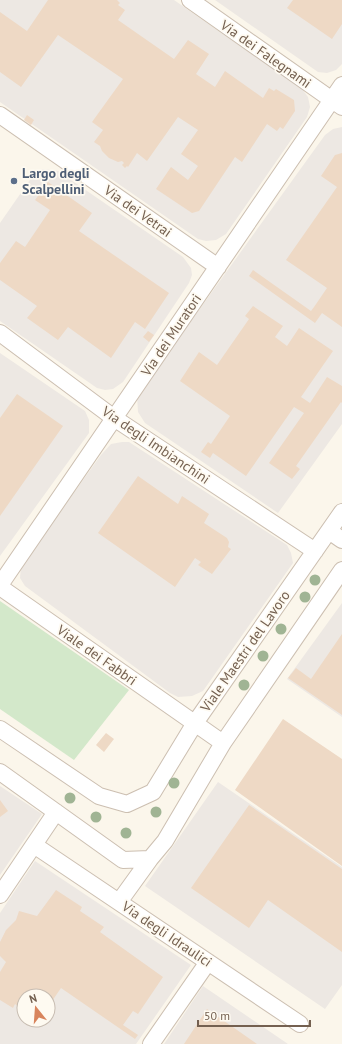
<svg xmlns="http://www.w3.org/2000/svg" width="342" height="1044" viewBox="0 0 342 1044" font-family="'PT Sans',sans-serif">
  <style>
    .industrial { fill: #ede8e3; fill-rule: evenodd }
    .green { fill: #d3e8ca }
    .building { fill: #eed9c5 }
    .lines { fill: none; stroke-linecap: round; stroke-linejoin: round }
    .street-casing { stroke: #ccbfb1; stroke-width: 18 }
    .street { stroke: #fff; stroke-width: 16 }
    .tree { fill: #a0b494 }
    .service-dot { fill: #5c6f8a; stroke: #fefaf1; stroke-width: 1.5 }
    .labels { text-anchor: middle; stroke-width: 3.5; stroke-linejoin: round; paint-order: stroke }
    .street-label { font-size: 14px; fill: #746050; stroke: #fefaf1 }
    .service-label { font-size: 14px; font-weight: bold; fill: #4e5e75; stroke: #fefaf1; text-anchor: start }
  </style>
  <rect width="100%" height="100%" fill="#fbf6eb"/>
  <path class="industrial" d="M0,0H174L302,89L308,97L310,107L307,117L226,234L216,240L206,241L198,239L0,102Z
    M215,0H342V64L336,70L327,73L318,72Z
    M342,127V424L278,513L145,423L138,412L137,396L325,135L333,129Z
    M43,169L58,171L183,257L191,268L192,275L189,283L123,382L113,389L105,390L97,388L0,321V223L34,174Z
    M0,353L85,411L89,420V433L0,556Z
    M122,442H129L287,545L291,553L293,563L203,691L192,696L178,697L170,693L25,586L20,578L21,566L101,455L111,444Z
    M342,603V717L287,679Z
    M218,782L342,867V985L325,1009L145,886Z
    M0,786L42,814L0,875Z
    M35,861L191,965L136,1044H0V913ZM24,996H48V1020H24Z
    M203,986L288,1044H164Z"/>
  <path class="green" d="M0,601L129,690L74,760L0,709Z"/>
  <path class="building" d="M48,0H117L120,3L118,5L125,10L118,20L174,59L188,40L209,54L196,74L215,87L225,71L263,98L269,88L274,91L276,89L294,100L295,111L283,129L280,127L277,131L267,124L242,162L235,157L199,211L192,213L156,189L171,167L188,180L198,166L181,154L198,130L178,117L147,161L137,153L128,167L127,166L125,168L122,165L124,163L122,161L118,162L109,158L102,151L100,146L94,142L103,130L92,122L123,79L58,35L21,87L0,72V12L27,31Z
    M293,0H342V24L332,39L287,8Z
    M27,115L34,120L31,125L24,120Z
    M342,153V327L322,313L315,323L249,276L253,270L311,311L314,307L327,288L286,260L337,187L321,176L335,155Z
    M48,182L92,213L79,231L169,293L145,329L135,322L111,358L68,327L58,340L27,318L37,306L0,280V263L16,241L25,247L50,210L35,200Z
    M253,306L283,326L275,337L287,346L299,328L333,351L301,397L310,403L327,377L342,386V403L341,402L296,466L300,469L292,479L269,463L304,413L294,407L246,476L213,453L210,458L201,452L208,442L211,444L230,416L180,381L199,352L217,365L249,319L245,316Z
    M148,331L154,335L149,342L143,337Z
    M17,394L63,426L0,516V418Z
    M138,476L178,504L182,496L209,514L204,523L227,538L229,542L228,547L231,549L212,574L198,565L201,562L195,558L175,587L98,533Z
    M342,634V715L288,678L296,668L311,679Z
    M283,719L342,759V866L235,790Z
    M106,733L114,739L104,752L96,745Z
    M0,800L8,811L0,817Z
    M249,805L342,869V952L268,900L249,928L191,888Z
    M56,890L82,907L80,911L104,927L100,932L163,977L138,1014L133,1011L123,1025L138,1035L135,1039L61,988L48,1007V996H24V1011L15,1004L13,1008L0,1000V972L6,962L0,956V942L6,930L16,920L19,911L37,916Z
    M207,1009L257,1044H184Z"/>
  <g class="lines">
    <defs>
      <path id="street" d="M190,0L342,107
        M0,115L218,267
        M0,333L114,418L315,551
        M329,531L342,540
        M0,585L342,85
        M0,587L223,743
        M0,729L99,796L127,804L153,792L195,723L342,512
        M0,772L123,860L150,859L165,841L223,743L342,570
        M34,845L300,1024
        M0,895L56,812
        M119,902L150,859
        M151,1044L208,962"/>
    </defs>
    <use href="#street" class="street-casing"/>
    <use href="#street" class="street"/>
  </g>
  <g class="tree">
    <circle cx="315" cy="580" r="5.5"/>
    <circle cx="305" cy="597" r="5.5"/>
    <circle cx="281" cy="629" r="5.5"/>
    <circle cx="263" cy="656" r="5.5"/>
    <circle cx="244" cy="685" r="5.5"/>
    <circle cx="174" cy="783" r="5.5"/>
    <circle cx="70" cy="798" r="5.5"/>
    <circle cx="156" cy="812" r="5.5"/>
    <circle cx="96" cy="817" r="5.5"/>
    <circle cx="126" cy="833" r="5.5"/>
  </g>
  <circle class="service-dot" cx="14" cy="181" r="4"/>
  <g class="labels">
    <g class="street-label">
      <text transform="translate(266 54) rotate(35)" y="5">Via dei Falegnami</text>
      <text transform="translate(138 211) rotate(35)" y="5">Via dei Vetrai</text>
      <text transform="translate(171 335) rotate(-56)" y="5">Via dei Muratori</text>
      <text transform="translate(156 445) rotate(34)" y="5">Via degli Imbianchini</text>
      <text transform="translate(245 651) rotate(-55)" y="5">Viale Maestri del Lavoro</text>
      <text transform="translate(97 655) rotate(35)" y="5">Viale dei Fabbri</text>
      <text transform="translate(167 934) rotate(34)" y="5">Via degli Idraulici</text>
    </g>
    <g class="service-label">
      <text x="22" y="178">Largo degli<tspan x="22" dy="16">Scalpellini</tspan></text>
    </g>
  </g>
  <g transform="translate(36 1008) rotate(343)"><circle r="19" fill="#fefaf1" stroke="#c7bcb1"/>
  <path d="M0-3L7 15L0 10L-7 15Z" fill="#d8845c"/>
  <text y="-6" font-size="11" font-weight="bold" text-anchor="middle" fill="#746050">N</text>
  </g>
  <path d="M198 1020v6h112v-6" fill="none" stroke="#746050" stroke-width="2"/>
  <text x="204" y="1020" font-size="12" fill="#746050" stroke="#fefaf1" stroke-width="3" paint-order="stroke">50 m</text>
</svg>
